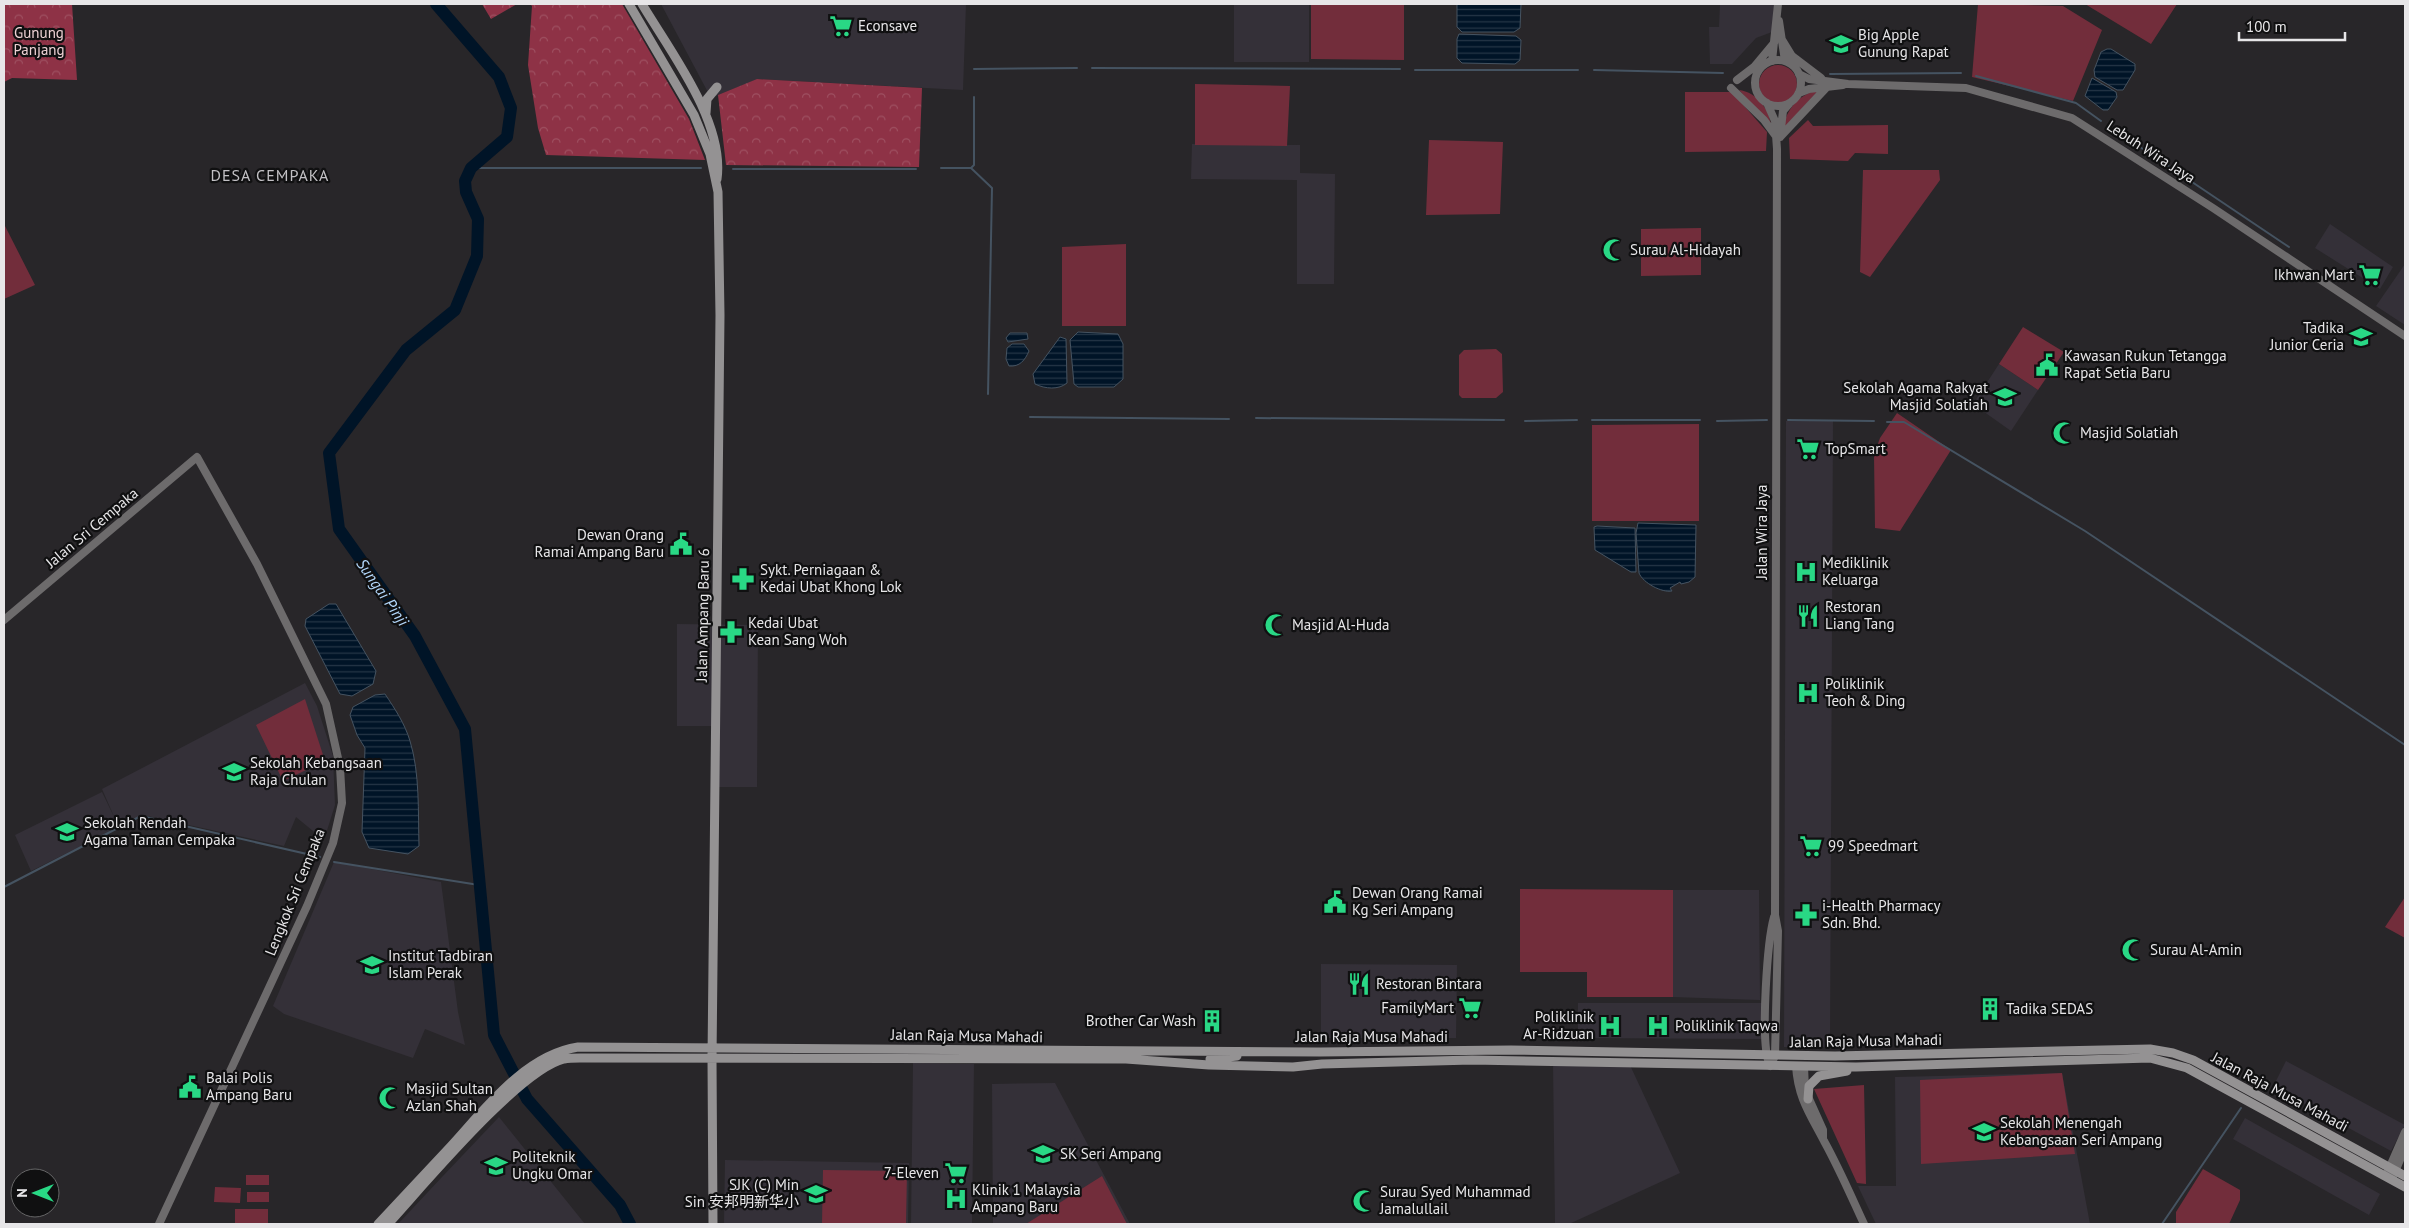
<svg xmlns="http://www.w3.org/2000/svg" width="2409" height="1228" viewBox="0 0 2409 1228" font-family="'PT Sans','Noto Sans SC',sans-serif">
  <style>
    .built { fill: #343038 }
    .green { fill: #722d3b }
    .forest { fill: url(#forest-crowns) }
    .water { fill: url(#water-rules); stroke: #455361 }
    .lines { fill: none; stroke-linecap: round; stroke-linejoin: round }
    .stream { stroke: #455361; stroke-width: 2 }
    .river { stroke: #001427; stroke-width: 12 }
    .tertiary { stroke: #6d6b6c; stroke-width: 8 }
    .secondary { stroke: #949293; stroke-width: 9 }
    .labels { text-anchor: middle; stroke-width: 4.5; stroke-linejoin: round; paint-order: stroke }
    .poi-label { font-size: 15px; fill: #e7e6e8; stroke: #101011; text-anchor: start }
    .park-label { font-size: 15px; fill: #eed2d5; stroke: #101011 }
    .street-label { font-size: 15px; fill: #e7e6e8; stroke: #101011 }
    .neighbourhood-label { font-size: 16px; letter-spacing: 1px; fill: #c2c0c4; stroke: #101011 }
    .water-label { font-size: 16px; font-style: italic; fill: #b1d5f9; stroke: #101011 }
  </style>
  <defs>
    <pattern id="forest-crowns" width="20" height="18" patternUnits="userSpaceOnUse" patternTransform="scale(1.25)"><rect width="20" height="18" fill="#8e3246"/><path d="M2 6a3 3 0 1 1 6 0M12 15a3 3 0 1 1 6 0" fill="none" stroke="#9e5061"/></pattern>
    <pattern id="water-rules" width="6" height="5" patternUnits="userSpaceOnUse" patternTransform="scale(1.25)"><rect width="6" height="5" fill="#001427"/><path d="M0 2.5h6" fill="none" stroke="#253646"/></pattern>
  </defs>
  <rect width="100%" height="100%" fill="#282629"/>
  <path class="built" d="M661,4H966L963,90L758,79L711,98Z
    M1234,4H1309V62H1234Z
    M1720,4H1774L1772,32L1756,38L1732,64H1710L1709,27H1719Z
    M1192,144L1300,145V173L1335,174L1334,284H1297V180L1191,179Z
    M2330,224L2393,267L2380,289L2315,248Z
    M2405,264V325L2376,306Z
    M1999,364L2038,390L2011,431L1973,404Z
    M1786,421H1833L1830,1047H1784Z
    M677,624L758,625L757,787H713V726H677Z
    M305,683L317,706L333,756L335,805L324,840L296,817L284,846L143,815L31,871L15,835L102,792L116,821L102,789Z
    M334,862L441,882L458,1012L465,1045L425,1029L413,1058L284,1014L273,1006Z
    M1673,890H1759L1760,1000L1673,997Z
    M1321,964L1457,965L1456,1038H1321Z
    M1578,1003H1762V1039L1578,1038Z
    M1553,1061L1629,1063L1680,1173L1569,1224H1555Z
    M2286,1061L2405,1125L2391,1151L2273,1087Z
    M913,1063L974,1064L972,1224H911Z
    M2062,1073L2090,1224H1876L1858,1186H1896L1895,1077Z
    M1055,1083L1130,1224H993L992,1084Z
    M499,1117L585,1224H398L442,1177Z
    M2245,1118L2380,1194L2369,1215L2233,1139Z
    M725,1160L909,1163L908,1224H724Z"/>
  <path class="green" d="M1311,4H1404V60L1311,59Z
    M1978,4L2063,6L2102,30L2073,101L1972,77Z
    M2085,4H2177L2151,44Z
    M1759 84a19 19 0 1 1 38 0a19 19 0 1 1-38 0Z
    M1195,84L1290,86L1287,146L1195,145Z
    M1739,90C1756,92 1770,109 1771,126Z
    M1819,90L1783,129C1786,109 1799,94 1819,90Z
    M1685,92H1732L1767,132L1766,151L1685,152Z
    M1808,120L1813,126L1888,125V154L1855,153L1848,161L1790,159L1789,138Z
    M1429,140L1503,142L1500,214L1426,215Z
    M1863,170H1939L1940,180L1870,277L1860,272Z
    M4,224L35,285L4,299Z
    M1701,228V275L1641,276V229Z
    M1126,244V326H1062V247Z
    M2023,327L2064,352L2038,390L1999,364Z
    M1496,349L1502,354L1503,392L1496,398H1462L1459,395V355L1464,350Z
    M1897,413L1951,450L1900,531L1875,528L1874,455L1880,438Z
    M1699,424V521H1592V425Z
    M305,699L325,761L283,781L256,725Z
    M1520,889L1673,890V997H1587V972H1520Z
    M2405,897V938L2385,927Z
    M2062,1073L2075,1154L1921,1164L1920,1080Z
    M1864,1085L1866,1184L1857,1183L1814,1089Z
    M2203,1169L2240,1190V1200L2229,1224H2176V1212Z
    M823,1170L907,1171L906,1224H822Z
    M246,1175H269V1185H246Z
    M1102,1176L1127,1224H1026Z
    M215,1187L241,1188L240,1203L214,1202Z
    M247,1192H269V1202H247Z
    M235,1209H268V1224H235Z"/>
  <path class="forest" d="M4,4H72L77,80L12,78L4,82Z
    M482,4H517L491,19Z
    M530,4H622L689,119L705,160L546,155L538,128L528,65L532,6Z
    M757,79L922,88L919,167L726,165L718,95Z"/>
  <path class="water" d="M1457,4H1521L1520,28L1514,32H1462L1457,27Z
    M1459,34L1516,36L1521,40L1520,60L1515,64L1462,63L1457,58V39Z
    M2107,49H2111L2135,64V70L2123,90H2117L2095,77L2094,70L2101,52Z
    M2092,78L2116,92L2117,97L2108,110H2103L2085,96Z
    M1078,332L1118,334L1123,344V379L1114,387H1078L1074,384L1070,340Z
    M1010,333H1027L1028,339L1008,342L1006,338Z
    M1060,337L1066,339L1067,383C1059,390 1045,389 1035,384L1033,374Z
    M1012,344H1024L1029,351C1025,360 1020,367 1009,366L1006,359L1007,348Z
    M1638,523L1696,525L1695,577L1689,582L1681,584L1680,582L1670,588L1672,591C1662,593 1643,583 1639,573L1636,533Z
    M1597,526L1635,528L1636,572H1631L1595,550L1594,527Z
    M329,604H336L376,671L373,684L352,696L340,694L305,626L306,619Z
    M385,694C395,709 405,724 410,741C420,773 418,813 419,846L408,854L369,848L362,832L365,748L357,735L350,715L353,707L375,695Z"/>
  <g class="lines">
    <path class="stream" d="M1092,68L1400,69
      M974,69L1077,68
      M1415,70H1578
      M1594,70L1723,73
      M1830,74L1961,73
      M1976,76L2076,103L2101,121
      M2116,131L2289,247
      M471,168H701
      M941,168H971L992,188L988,394
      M971,168L974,165V97
      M733,169H916
      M1030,417L1229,419
      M1256,418L1504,420
      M1592,420H1700
      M1788,420L1874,421
      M1525,421L1577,420
      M1717,421L1767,420
      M1887,422H1904L2085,531L2405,745
      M334,862L479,885
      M4,887L141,816L320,857
      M2162,1224L2241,1108"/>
    <path class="river" d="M436,4L499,77L511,108L507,137L471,168L465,181L466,192L478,219L477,256L455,310L406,350L329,453L339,529L415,636L465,729L494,1035L527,1099L620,1205L630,1224"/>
    <path class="tertiary" d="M1779,21L1785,61
      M1781,38L1792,56L1821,78
      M1755 83a23 23 0 1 1 46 0a23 23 0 1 1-46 0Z
      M1772,61L1778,4
      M1799,74L1809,79L1848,84L1966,88L2072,118L2213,208L2405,336
      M1737,80L1754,67L1774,43
      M1731,88L1764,120L1775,135
      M1799,93L1809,89L1843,85
      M1767,103L1775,121L1777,149L1775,915L1778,931L1775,1056L1770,1066
      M1781,136L1826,88
      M1780,137L1783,111L1789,104
      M4,620L197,457L257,564L326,704L340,767L342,803L333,843L307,906L159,1224
      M1768,1060C1761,1035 1767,942 1774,917
      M1796,1066C1798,1098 1810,1114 1824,1141C1839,1168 1851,1196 1864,1224
      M1804,1066L1805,1090L1823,1130V1138
      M2388,1171L2405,1132
      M2392,1179L2405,1148"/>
    <path class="secondary" d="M629,4L694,115L710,154L718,192L720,315L712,1058L713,1224
      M642,4C670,51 725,122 717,179
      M706,113L707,99L717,87
      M1210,1059L1237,1056
      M1808,1099L1809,1086L1819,1076L1847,1071
      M378,1224C402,1198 427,1172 451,1146C485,1109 525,1055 578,1047L1320,1052L1511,1050L1835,1056L2150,1049L2173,1053L2193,1060L2405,1176
      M388,1224C423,1186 519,1070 564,1059C569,1058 575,1058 580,1058L1126,1059L1209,1065L1293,1067L1322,1064L1472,1060L1856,1067L2150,1058L2187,1068L2405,1187"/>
  </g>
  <defs>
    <symbol id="supermarket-bare" viewBox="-9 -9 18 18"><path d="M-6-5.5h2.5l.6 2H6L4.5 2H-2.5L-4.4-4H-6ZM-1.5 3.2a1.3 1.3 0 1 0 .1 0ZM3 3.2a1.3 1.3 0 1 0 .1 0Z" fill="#29d885" stroke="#101011" stroke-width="2.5" paint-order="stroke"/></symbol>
    <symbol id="school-bare" viewBox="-9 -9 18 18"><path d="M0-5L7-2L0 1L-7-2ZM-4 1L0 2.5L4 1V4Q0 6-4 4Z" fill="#29d885" stroke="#101011" stroke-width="2.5" paint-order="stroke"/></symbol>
    <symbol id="mosque-bare" viewBox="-9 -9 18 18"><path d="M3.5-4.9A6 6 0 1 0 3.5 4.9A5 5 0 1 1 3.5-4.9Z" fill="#29d885" stroke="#101011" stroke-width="2.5" paint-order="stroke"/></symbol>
    <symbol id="civic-bare" viewBox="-9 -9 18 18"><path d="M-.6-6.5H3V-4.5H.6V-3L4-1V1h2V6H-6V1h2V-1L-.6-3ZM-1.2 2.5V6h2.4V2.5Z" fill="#29d885" stroke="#101011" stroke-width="2.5" paint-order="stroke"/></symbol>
    <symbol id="hospital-bare" viewBox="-9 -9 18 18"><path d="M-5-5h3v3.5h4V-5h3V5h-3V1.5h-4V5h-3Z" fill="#29d885" stroke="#101011" stroke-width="2.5" paint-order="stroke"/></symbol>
    <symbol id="pharmacy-bare" viewBox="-9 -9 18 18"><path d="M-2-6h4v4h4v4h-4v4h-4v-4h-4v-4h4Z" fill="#29d885" stroke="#101011" stroke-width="2.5" paint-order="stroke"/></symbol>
    <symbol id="restaurant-bare" viewBox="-9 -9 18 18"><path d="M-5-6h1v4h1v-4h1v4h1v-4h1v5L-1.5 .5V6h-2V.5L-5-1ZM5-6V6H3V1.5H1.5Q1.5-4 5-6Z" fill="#29d885" stroke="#101011" stroke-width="2.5" paint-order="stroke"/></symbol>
    <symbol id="university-bare" viewBox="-9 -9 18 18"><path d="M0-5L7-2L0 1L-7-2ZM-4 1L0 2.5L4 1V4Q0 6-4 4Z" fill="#29d885" stroke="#101011" stroke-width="2.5" paint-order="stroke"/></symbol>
    <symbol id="building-bare" viewBox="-9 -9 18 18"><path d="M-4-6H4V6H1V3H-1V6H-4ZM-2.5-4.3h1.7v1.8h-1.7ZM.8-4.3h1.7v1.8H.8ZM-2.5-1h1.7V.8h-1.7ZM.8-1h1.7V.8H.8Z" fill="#29d885" stroke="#101011" stroke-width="2.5" paint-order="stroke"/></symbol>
  </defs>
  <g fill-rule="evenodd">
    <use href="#supermarket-bare" x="825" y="10" width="32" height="32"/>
    <use href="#school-bare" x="1825" y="28" width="32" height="32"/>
    <use href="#mosque-bare" x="1598" y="234" width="32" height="32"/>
    <use href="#supermarket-bare" x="2354" y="259" width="32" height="32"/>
    <use href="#school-bare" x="2345" y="321" width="32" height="32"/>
    <use href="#civic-bare" x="2031" y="349" width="32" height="32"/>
    <use href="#school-bare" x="1989" y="381" width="32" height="32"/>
    <use href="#mosque-bare" x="2048" y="417" width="32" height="32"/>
    <use href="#supermarket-bare" x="1792" y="433" width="32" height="32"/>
    <use href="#civic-bare" x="665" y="528" width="32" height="32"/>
    <use href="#hospital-bare" x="1790" y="556" width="32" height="32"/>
    <use href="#pharmacy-bare" x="727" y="563" width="32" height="32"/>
    <use href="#restaurant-bare" x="1792" y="600" width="32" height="32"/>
    <use href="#mosque-bare" x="1260" y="609" width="32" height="32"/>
    <use href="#pharmacy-bare" x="715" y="616" width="32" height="32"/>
    <use href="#hospital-bare" x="1792" y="677" width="32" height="32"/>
    <use href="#school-bare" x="218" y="756" width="32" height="32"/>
    <use href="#school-bare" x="51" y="816" width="32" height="32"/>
    <use href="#supermarket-bare" x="1795" y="830" width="32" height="32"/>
    <use href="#civic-bare" x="1319" y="886" width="32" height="32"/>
    <use href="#pharmacy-bare" x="1790" y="899" width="32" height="32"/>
    <use href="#mosque-bare" x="2117" y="934" width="32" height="32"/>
    <use href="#university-bare" x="356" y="949" width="32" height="32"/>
    <use href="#restaurant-bare" x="1343" y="968" width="32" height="32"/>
    <use href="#supermarket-bare" x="1454" y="992" width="32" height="32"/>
    <use href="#building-bare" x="1974" y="993" width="32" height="32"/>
    <use href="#building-bare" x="1196" y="1005" width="32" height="32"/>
    <use href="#hospital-bare" x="1594" y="1010" width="32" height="32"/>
    <use href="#hospital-bare" x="1642" y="1010" width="32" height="32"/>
    <use href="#civic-bare" x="174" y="1071" width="32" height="32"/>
    <use href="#mosque-bare" x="374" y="1082" width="32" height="32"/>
    <use href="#school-bare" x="1968" y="1116" width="32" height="32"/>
    <use href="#school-bare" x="1027" y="1138" width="32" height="32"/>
    <use href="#university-bare" x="480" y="1150" width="32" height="32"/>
    <use href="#supermarket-bare" x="940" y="1157" width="32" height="32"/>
    <use href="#school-bare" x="800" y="1178" width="32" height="32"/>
    <use href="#hospital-bare" x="940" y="1183" width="32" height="32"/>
    <use href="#mosque-bare" x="1348" y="1185" width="32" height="32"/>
  </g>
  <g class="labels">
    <g class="poi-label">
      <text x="858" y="31">Econsave</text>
      <text x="1858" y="40">Big Apple<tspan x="1858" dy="17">Gunung Rapat</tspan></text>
      <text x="1630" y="255">Surau Al-Hidayah</text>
      <text x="2354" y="280" text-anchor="end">Ikhwan Mart</text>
      <text x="2344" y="333" text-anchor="end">Tadika<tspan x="2344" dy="17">Junior Ceria</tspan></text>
      <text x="2064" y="361">Kawasan Rukun Tetangga<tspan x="2064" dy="17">Rapat Setia Baru</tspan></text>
      <text x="1988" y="393" text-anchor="end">Sekolah Agama Rakyat<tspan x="1988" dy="17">Masjid Solatiah</tspan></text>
      <text x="2080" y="438">Masjid Solatiah</text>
      <text x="1825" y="454">TopSmart</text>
      <text x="664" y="540" text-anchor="end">Dewan Orang<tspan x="664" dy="17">Ramai Ampang Baru</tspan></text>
      <text x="1822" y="568">Mediklinik<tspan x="1822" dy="17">Keluarga</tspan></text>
      <text x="760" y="575">Sykt. Perniagaan &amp;<tspan x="760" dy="17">Kedai Ubat Khong Lok</tspan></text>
      <text x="1825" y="612">Restoran<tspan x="1825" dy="17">Liang Tang</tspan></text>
      <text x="748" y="628">Kedai Ubat<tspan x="748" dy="17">Kean Sang Woh</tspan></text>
      <text x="1292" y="630">Masjid Al-Huda</text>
      <text x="1825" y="689">Poliklinik<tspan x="1825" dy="17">Teoh &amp; Ding</tspan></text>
      <text x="250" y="768">Sekolah Kebangsaan<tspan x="250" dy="17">Raja Chulan</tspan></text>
      <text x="84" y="828">Sekolah Rendah<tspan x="84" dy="17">Agama Taman Cempaka</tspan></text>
      <text x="1828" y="851">99 Speedmart</text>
      <text x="1352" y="898">Dewan Orang Ramai<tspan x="1352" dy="17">Kg Seri Ampang</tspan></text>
      <text x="1822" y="911">i-Health Pharmacy<tspan x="1822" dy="17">Sdn. Bhd.</tspan></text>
      <text x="2150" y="955">Surau Al-Amin</text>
      <text x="388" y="961">Institut Tadbiran<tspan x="388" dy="17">Islam Perak</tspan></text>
      <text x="1376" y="989">Restoran Bintara</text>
      <text x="1454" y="1013" text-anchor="end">FamilyMart</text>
      <text x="2006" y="1014">Tadika SEDAS</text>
      <text x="1594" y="1022" text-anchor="end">Poliklinik<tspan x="1594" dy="17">Ar-Ridzuan</tspan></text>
      <text x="1196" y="1026" text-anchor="end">Brother Car Wash</text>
      <text x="1675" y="1031">Poliklinik Taqwa</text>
      <text x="206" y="1083">Balai Polis<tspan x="206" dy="17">Ampang Baru</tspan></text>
      <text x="406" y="1094">Masjid Sultan<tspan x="406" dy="17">Azlan Shah</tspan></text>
      <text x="2000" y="1128">Sekolah Menengah<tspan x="2000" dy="17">Kebangsaan Seri Ampang</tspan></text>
      <text x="1060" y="1159">SK Seri Ampang</text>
      <text x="512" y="1162">Politeknik<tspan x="512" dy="17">Ungku Omar</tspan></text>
      <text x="939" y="1178" text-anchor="end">7-Eleven</text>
      <text x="799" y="1190" text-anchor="end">SJK (C) Min<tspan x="799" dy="17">Sin 安邦明新华小</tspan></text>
      <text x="972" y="1195">Klinik 1 Malaysia<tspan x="972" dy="17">Ampang Baru</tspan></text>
      <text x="1380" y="1197">Surau Syed Muhammad<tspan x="1380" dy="17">Jamalullail</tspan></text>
    </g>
    <g class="park-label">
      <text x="39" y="38">Gunung<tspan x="39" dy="17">Panjang</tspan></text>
    </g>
    <g class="street-label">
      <text transform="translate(2151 152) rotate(33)" y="5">Lebuh Wira Jaya</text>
      <text transform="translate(92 528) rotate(-40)" y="5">Jalan Sri Cempaka</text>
      <text transform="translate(1762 532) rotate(-90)" y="5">Jalan Wira Jaya</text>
      <text transform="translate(703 615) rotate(-89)" y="5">Jalan Ampang Baru 6</text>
      <text transform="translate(295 892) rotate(-68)" y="5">Lengkok Sri Cempaka</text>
      <text transform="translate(967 1036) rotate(1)" y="5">Jalan Raja Musa Mahadi</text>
      <text x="1372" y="1042">Jalan Raja Musa Mahadi</text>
      <text transform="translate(1866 1041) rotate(-1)" y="5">Jalan Raja Musa Mahadi</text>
      <text transform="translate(2280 1092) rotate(28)" y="5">Jalan Raja Musa Mahadi</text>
    </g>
    <g class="neighbourhood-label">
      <text x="270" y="181">DESA CEMPAKA</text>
    </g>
    <g class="water-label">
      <text transform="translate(383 592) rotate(55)" y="6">Sungai Pinji</text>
    </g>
  </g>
  <rect width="2409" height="1228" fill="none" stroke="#e7e6e8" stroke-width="10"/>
  <g transform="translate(35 1193) rotate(270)"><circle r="24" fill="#101011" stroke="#666667"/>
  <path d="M0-4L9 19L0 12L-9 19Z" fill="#29d885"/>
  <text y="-8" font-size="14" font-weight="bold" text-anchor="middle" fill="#e7e6e8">N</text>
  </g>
  <path d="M2239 32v8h106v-8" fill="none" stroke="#e7e6e8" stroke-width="2.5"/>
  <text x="2246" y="32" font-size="15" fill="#e7e6e8" stroke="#101011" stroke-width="4" paint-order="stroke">100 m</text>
</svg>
